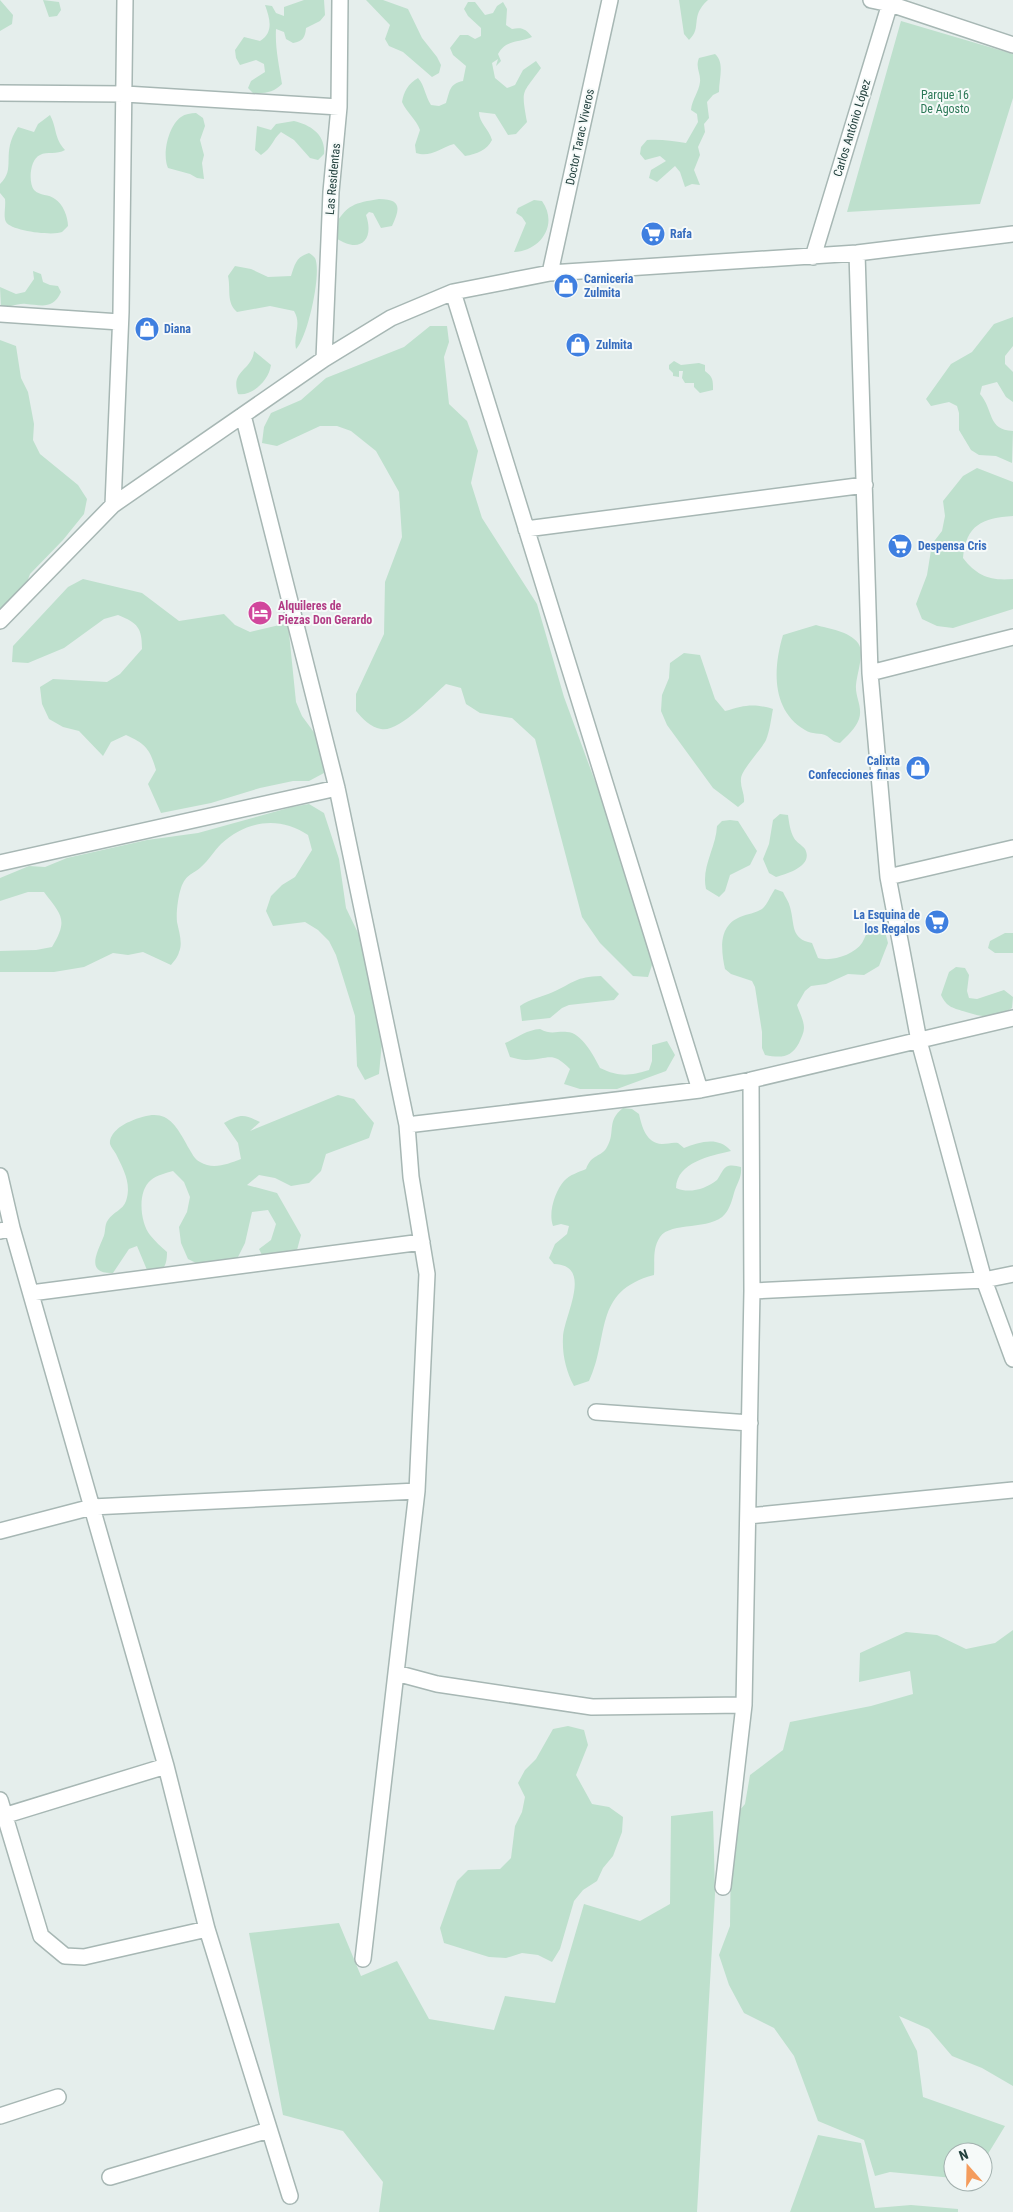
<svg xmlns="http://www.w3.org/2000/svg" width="1013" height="2212" viewBox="0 0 1013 2212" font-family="'Roboto Condensed',sans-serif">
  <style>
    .green { fill: #bee0cd }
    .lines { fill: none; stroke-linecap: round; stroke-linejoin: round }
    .minor-casing { stroke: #a7b7b4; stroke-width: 18 }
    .minor { stroke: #fff; stroke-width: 15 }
    .labels { text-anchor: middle; stroke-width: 4; stroke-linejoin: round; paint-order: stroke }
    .park-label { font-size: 12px; fill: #2c7957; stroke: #f6faf9 }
    .street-label { font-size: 12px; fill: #23413e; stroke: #f6faf9 }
    .shop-label { font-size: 12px; font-weight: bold; fill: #366cbe; stroke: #f6faf9; text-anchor: start }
    .hotel-label { font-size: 12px; font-weight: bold; fill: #b23c85; stroke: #f6faf9; text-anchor: start }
  </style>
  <rect width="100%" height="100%" fill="#e5eeec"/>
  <path class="green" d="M0,0L13,15L12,24L0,31Z
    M43,0L59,2L61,10L57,16L49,17Z
    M304,0H324L325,15L320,21L306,28C305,38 303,41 293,43L286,39L284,32L276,29C275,48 279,65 282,84C274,92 265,94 253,93L248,88L251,81L265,72L264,64L256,60L240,65L236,58L235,50L244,37L260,41C274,32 270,19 265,5L272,6L276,13L284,16V7Z
    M366,0H383L408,9L422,38L437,57L441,65L439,73L432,77L403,52L389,46L385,39L390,25Z
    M679,0H708C689,17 703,27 689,40L684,34Z
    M468,2H475L485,15L493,13L497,6L503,2L507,9L506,25L512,29C522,27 526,29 532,37C519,43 506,39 498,54L501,61L496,66L498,59L492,63L495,78L507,88L515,85L523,70L536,61L541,68C522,95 521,88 527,122L516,134L508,135L495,114L479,112C479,123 489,129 492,140C487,150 477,154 465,156L454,144C440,148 430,158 416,153L415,145L420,130C416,119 407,113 402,102C404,91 408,84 418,78C425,86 425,96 431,105L439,106L446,103C450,91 449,84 463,81L466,66L453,55L450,48L460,35H468L475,39L481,36V28L468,16L464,9Z
    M901,21L1013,54V98L980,204L847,212Z
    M715,54C725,63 719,78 719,92L713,95L707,102L709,118L704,124L705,132L698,147L700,155L694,170L700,185L692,184L685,187L680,172L675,166L657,182L649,178L651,170L666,161L660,156L645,160L640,154L641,147L647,140C661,139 672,141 686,143L698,122L697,114L691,110C692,99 699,92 700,82C701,73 695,68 699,58Z
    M196,113L203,118L205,126L200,140L204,155L202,163L204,179L197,178L190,174L168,168C162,155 168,126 181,117C185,114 191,113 196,113Z
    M50,115C57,128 54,138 65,150C57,155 47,151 40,155C30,159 28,182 34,190C40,196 49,194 55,199C63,204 68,217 68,226C68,226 63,231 62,232C53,236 11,231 6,222C3,216 6,207 5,199L0,193V184C17,168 0,154 18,127L34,132L38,124Z
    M294,121C311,125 326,135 324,154L318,160L310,158L294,140L281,132C272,140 273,147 261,155L255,150L257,126L271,130L276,124Z
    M379,199C402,199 400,209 392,226L381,228L373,213L369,212L366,215C375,241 359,254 336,238L334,227C347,204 355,203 379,199Z
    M534,200L542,201C559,225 540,251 514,252L526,223L522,217L516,213L518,208Z
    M309,253C311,254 313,256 315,258C322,272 308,337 296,349C293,335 302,324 294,311L270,306L237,312C226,302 231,290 228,276L235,266L251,269L268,277L291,276C295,264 296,257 309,253Z
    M33,271L41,274L43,282L50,285L58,286L61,292C53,310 41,305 26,304C17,303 9,308 1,308L0,287L16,294L25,292L34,279Z
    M1013,317V346L1005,356V364L1013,372V402L1006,397L997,382L982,386L980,394C994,410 987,430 1013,431L1012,463L996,456L979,455L971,450L959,430V413L957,406L949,402L931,406L926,399L951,364L972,352L994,324Z
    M430,326H447L449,342L444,357L449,404L467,421L478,451L471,483L482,518L537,604L564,697L652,936L653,962L648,977L633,976L600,943L582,917L535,739L512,718L480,713L466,704L461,688L446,684C432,696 399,733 381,729C370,727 363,719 356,711V694L384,634L385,582L402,537L399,492L376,451L351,431L337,426H320L277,446L262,443L264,427L271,413L301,400L326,378L404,347Z
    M0,340L16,346L21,378L28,392L34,424L33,440L40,454L78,485L87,499L84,514L63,540L30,574L24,590L0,612Z
    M254,351L271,365C269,380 253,396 238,394C230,370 252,371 254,351Z
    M674,361L681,365L699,363L705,365V371C713,377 713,380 713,390L700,393L694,387V383H685L682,378L683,371H679V377L673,376V373L669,369V365Z
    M977,468L1013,482V516C982,518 966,525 963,558C977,576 990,581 1013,579V609L953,628L937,626L922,619L916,604L927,575L932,544L942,531L945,516L943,501L963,476Z
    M83,579L142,593L179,621L224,614L235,625L250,632L288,623L296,702L302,716L321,742L324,773L309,781H293L260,788L211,803L161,813L148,784L156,770C150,749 146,744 126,735L111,742L103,756L79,731L63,727L49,719L42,704L40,687L53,679L107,682L120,674L142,649C142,628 138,623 118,615L104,619L64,648L28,663L12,662L13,646L68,587Z
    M816,625C829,629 849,631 858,643C865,652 857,673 856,685C855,697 863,707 859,719C856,728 847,736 840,743C833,742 833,740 827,736C820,732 812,735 805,730C771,710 773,668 783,635Z
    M684,653L700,655L715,699L725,711C745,705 753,703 773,709C771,719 770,730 766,740C761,750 741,770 741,779C740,787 745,794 744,802L738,807L713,788L667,725L661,711L662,695L669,678L670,663Z
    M309,804L324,813L339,859L346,908L373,964V996L382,1042L379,1074L365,1080L357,1066L355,1016L336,955L329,941L318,930L305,922L273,926L266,911L271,896L282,885L295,877L312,850L308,835C280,816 247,820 221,844C214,851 209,860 201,867C192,875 186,874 181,888C178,897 176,913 177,922C179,932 183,943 179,952C178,957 174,961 171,965L143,952L128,955L113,953L84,967L54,972H0V951L36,950L52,947C69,919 61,915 44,892H28L0,901V878L29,866L45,867L67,858L147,840L198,833L292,807Z
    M780,814L788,815C789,822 790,831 794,838C796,842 802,845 805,849C814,866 787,874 776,877L769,873L763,859L769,844L773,820Z
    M730,820L738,821L757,851L750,865L730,875L725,891L719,897L706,889C701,867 716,848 717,826L722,821Z
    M775,889L783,892C785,897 789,902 790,907C795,924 790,939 812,943L818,958C831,962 854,955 862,943C865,938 867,932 869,927L876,925L884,928L888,943L879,966L864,975L848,974L826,984L811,986L805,991L797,1005C799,1012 804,1020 804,1028C804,1033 801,1038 799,1043C791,1058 781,1058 765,1055L762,1048V1032L755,987L752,981L731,974L725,969C721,950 718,926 740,917C747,914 756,913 762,909C768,904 770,896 775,889Z
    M1005,933H1013V953H995L988,948L990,941Z
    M956,967L965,968L969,975L967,991L969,998L977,999L1004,990L1013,997L1012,1008C994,1019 985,1018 966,1012C954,1008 947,1008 941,995L949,972Z
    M601,976L619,994L614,1000L569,1005L562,1008L550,1018L522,1021L520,1006C530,999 542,997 553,992C575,982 575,977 601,976Z
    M540,1029C551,1035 556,1031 567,1032C581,1032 594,1056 600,1068C619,1077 629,1076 649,1070L652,1061V1045L667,1041L675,1055L666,1071L617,1089H580L564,1084L570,1069C551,1050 549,1060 526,1060C521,1060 515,1058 510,1057L505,1043C517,1038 526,1030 540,1029Z
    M338,1095L354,1099L374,1123L369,1138L326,1154L321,1171L309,1183L291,1186L275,1178L259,1175L247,1185L277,1193L301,1235L297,1250L266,1263L259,1249L271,1240L276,1224L268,1210L252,1212L245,1243L238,1257L222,1266L204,1267L188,1259L181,1243L179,1227L187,1212L190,1197L184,1182L173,1171C166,1173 157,1175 151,1180C137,1191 140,1222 150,1235C155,1241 161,1247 167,1252C167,1263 165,1269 156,1275L147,1270L137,1246L129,1249L113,1273C85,1274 97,1253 103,1238C106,1233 104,1225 108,1220C113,1212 123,1210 126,1201C132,1183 123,1169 116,1154C114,1151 111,1147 110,1144C109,1134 121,1125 129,1122C163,1107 172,1117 188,1147C192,1153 194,1159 200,1162C213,1170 228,1164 241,1159L238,1143L224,1123C241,1114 243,1114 260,1122L250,1131Z
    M623,1108L632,1109L639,1114C642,1127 646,1143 662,1144C668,1144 672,1142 678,1143L684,1148C700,1142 718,1136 731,1151C710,1156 677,1162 676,1188C689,1194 706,1189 717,1180C720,1176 722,1170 726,1167C731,1164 736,1166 741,1167C742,1178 737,1183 734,1193C732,1200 730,1208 725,1214C711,1231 671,1221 660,1237C652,1249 655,1261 654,1275C592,1291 610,1338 589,1381L574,1386C566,1371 562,1354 563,1337C564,1316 594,1265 554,1264L549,1258L555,1244L567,1234L569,1226L561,1224L553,1226C548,1213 555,1191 564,1181C569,1175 579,1172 586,1169C592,1153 601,1158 607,1147C616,1132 606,1121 623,1108Z
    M1013,1630V2086L982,2068L952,2056L929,2029L899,2016L917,2051L923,2097L1005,2126L983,2162V2152H953V2178L890,2172L875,2176L864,2140L818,2121L794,2056L774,2028L744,2013L729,1985L719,1955L730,1926L731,1849L733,1818L745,1804L750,1775L783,1750L790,1722L871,1706L913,1694L910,1671L859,1682L860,1653L906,1632L937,1635L966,1649L995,1643Z
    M568,1726L584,1730L588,1745L576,1775L592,1804L609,1807L623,1817L622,1832L613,1856L603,1868L597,1881L583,1890L574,1901L560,1949L552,1962L538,1955L522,1953L506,1958L489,1957L444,1943L440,1928L457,1881L468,1870L500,1869L511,1858L515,1826L522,1812L525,1797L518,1783L525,1770L536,1759L553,1729Z
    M713,1811L715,1894L697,2212H379L383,2182L343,2131L283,2115L249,1933L339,1923L361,1976L397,1961L429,2019L494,2030L505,1996L555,2003L584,1904L640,1921L670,1904L671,1816Z
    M818,2135L861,2143L875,2208L911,2205L958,2209V2212H790Z"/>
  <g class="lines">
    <defs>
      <path id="minor" d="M871,0L890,4L1013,45
        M0,93L125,94L339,107
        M857,253L870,673L888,877L919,1041L984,1280L1013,1359
        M813,257L891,0
        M550,273L610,0
        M453,292L700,1090
        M0,314L120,322
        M324,359L331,192L339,107L340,0
        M243,415L337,788L407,1125L411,1177L427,1274L417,1491L363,1959
        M113,505L121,312L125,0
        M526,529L865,485
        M0,621L113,505L324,359L391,318L453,292L550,273L857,253L1013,234
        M870,673L1013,637
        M0,863L337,788
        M888,877L1013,848
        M407,1125L700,1090L751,1080L1013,1018
        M0,1176L12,1228L0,1231
        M12,1228L166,1766L207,1929L290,2196
        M752,1291L984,1280L1013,1274
        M31,1293L422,1242
        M596,1412L750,1423
        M748,1516L1013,1490
        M0,1531L92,1507L417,1491
        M396,1673L437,1684L592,1707L744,1705
        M0,1800L41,1936L65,1956L84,1957L207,1929
        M0,1817L166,1766
        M723,1887L744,1705L752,1291L751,1080
        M0,2116L58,2097
        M110,2177L269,2130"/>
    </defs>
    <use href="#minor" class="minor-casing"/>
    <use href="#minor" class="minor"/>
  </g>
  <defs>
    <symbol id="supermarket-disc" viewBox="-11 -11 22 22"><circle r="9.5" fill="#3f7fe0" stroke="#f6faf9"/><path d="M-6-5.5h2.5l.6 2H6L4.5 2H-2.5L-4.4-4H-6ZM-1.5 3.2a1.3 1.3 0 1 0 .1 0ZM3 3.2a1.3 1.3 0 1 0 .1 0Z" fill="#fff"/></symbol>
    <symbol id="shop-disc" viewBox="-11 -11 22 22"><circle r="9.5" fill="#3f7fe0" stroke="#f6faf9"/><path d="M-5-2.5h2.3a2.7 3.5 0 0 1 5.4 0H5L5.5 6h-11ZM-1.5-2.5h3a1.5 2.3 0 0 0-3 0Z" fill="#fff"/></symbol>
    <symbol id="hotel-disc" viewBox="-11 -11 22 22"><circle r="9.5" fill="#d1479c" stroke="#f6faf9"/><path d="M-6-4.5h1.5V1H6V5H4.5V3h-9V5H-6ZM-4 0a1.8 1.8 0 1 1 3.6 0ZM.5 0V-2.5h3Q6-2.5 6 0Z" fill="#fff"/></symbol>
  </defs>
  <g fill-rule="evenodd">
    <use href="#supermarket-disc" x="639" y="220" width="28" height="28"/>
    <use href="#shop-disc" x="552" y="272" width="28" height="28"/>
    <use href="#shop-disc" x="133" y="315" width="28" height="28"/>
    <use href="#shop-disc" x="564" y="331" width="28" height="28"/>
    <use href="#supermarket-disc" x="886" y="532" width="28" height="28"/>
    <use href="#hotel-disc" x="246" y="599" width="28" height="28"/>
    <use href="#shop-disc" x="904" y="754" width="28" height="28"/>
    <use href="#supermarket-disc" x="923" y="908" width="28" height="28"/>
  </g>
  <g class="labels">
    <g class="park-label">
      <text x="945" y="99">Parque 16<tspan x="945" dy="14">De Agosto</tspan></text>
    </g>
    <g class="street-label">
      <text transform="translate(852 128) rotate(-73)" y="4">Carlos António López</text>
      <text transform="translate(580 137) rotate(-78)" y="4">Doctor Tarac Viveros</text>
      <text transform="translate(333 179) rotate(-85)" y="4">Las Residentas</text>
    </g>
    <g class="shop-label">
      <text x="670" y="238">Rafa</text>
      <text x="584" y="283">Carniceria<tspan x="584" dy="14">Zulmita</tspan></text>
      <text x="164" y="333">Diana</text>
      <text x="596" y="349">Zulmita</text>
      <text x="918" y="550">Despensa Cris</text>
      <text x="900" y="765" text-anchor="end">Calixta<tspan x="900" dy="14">Confecciones finas</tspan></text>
      <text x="920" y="919" text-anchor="end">La Esquina de<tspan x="920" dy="14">los Regalos</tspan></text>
    </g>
    <g class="hotel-label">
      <text x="278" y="610">Alquileres de<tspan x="278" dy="14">Piezas Don Gerardo</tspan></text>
    </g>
  </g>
  <g transform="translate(968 2167) rotate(340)"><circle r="24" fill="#f6faf9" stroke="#a2b0ae"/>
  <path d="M0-4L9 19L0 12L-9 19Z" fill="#f49c5d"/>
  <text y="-8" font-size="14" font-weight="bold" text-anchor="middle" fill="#23413e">N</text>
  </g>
</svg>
